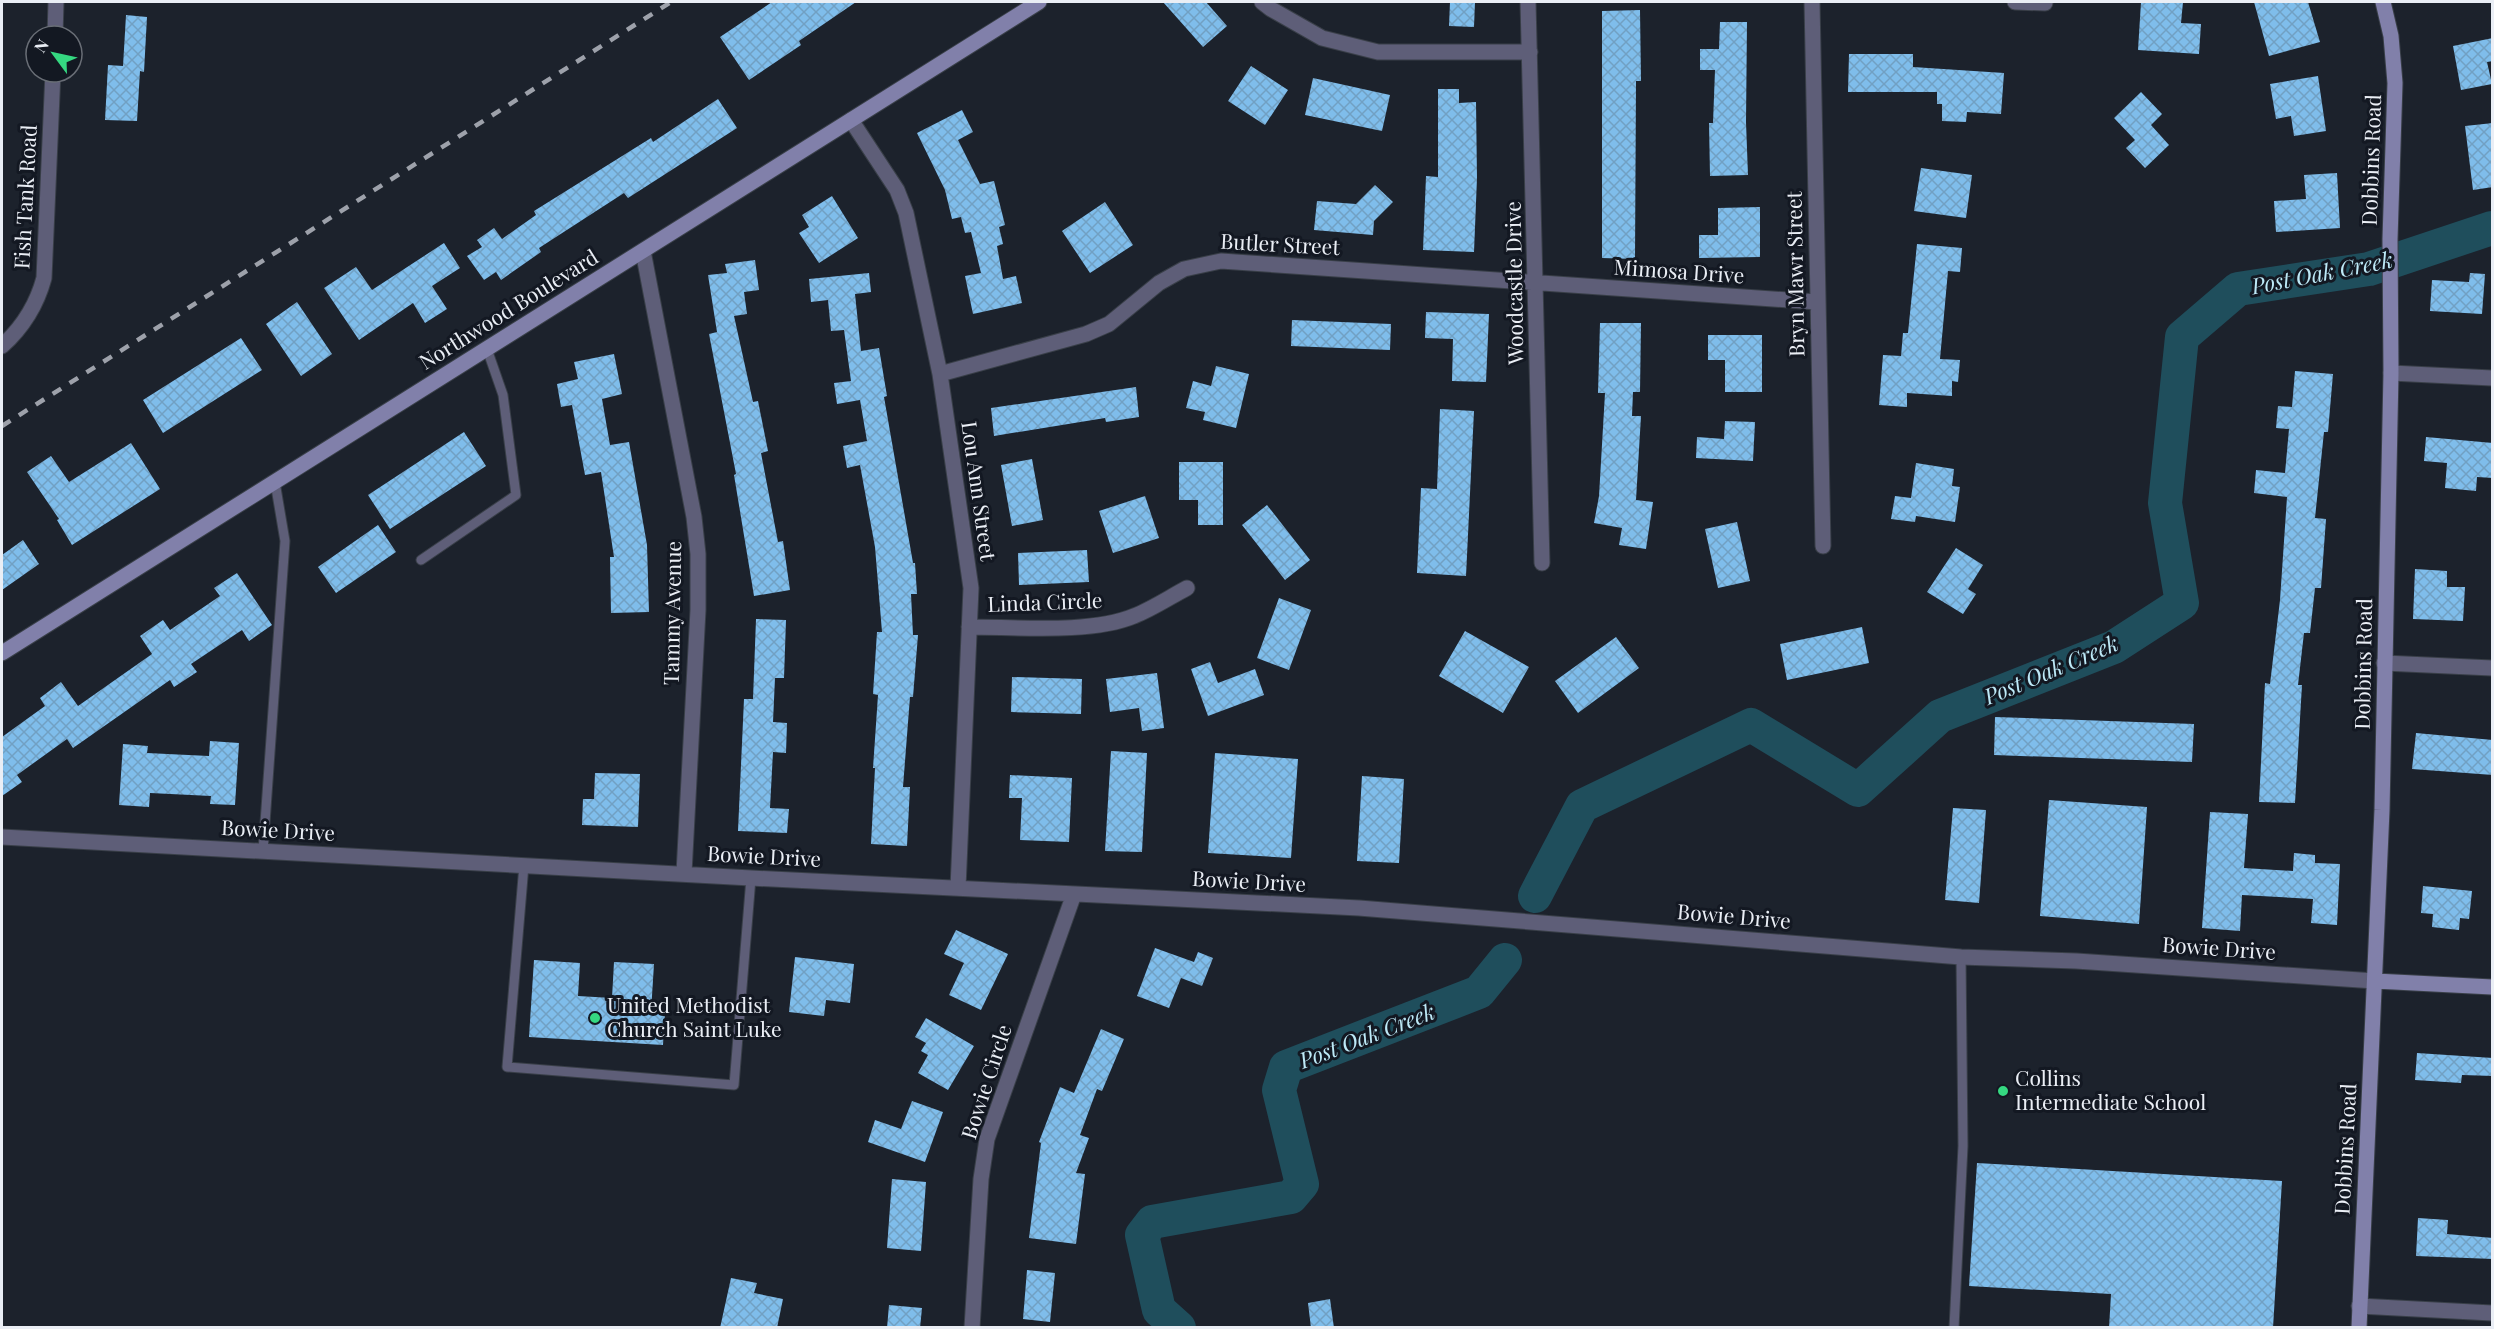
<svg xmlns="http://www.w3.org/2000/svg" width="2494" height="1329" viewBox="0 0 2494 1329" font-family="'Playfair Display',serif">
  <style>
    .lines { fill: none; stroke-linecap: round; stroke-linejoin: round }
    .river { stroke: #1f4e5c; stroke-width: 34 }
    .building { fill: url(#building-cross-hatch) }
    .lane-casing { stroke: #393f48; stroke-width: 11 }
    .street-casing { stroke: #393f48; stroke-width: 17 }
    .secondary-casing { stroke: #393f48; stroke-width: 17 }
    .lane { stroke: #5e5e78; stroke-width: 9 }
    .street { stroke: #5e5e78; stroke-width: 15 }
    .secondary { stroke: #8180aa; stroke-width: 15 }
    .rail { stroke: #9da1aa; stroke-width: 4.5; stroke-dasharray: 10 10; stroke-linecap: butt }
    .poi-dot { fill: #35d881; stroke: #131822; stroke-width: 2 }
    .labels { text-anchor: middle; stroke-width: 6; stroke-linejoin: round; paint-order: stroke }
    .street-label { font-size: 21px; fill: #eaeef5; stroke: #131822 }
    .poi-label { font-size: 21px; fill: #eaeef5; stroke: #131822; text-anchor: start }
    .water-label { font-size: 22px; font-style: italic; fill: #bde9f7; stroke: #131822 }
  </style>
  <defs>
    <pattern id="building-cross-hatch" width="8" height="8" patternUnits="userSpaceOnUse" patternTransform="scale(1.5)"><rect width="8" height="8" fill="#7fbdeb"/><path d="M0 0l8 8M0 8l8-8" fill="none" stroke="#71a0c3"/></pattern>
  </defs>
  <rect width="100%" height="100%" fill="#1c222c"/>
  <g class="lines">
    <path class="river" d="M1535,896L1582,806L1751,725L1858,790L1940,716L2114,647L2182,603L2165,503L2182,337L2238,289L2369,269L2492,228
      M1179,1328L1159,1310L1142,1235L1152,1222L1291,1197L1302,1184L1279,1090L1286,1067L1479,992L1505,960"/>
  </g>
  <path class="building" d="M772,2H856L799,41L801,45L749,80L720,37Z
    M1163,2H1206L1227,26L1203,47Z
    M1450,2H1475L1474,27L1449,26Z
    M2141,2H2183L2181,23L2201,24L2199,54L2138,50Z
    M2254,2H2308L2320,42L2269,56Z
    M1640,10L1641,81H1636L1635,259L1602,258V11Z
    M126,15L147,17L144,72L140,71L137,121L105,120L108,65L123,66Z
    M1720,22H1747L1746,122L1748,175L1710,176L1709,123H1713L1715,70H1700V49H1719Z
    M2493,38V61L2487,62L2492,84L2461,90L2453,46Z
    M1849,54H1913V67L2004,73L2001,114L1967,112L1966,122L1942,121V104H1937V92H1848Z
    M1251,66L1288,90L1265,125L1228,101Z
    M2318,76L2326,131L2294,136L2291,116L2276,119L2270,84Z
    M1313,78L1390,95L1382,131L1305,115Z
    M1438,89H1459V103L1476,102L1477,178L1474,252L1423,250L1426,176L1438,177Z
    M2141,92L2162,114L2151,125L2169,145L2145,168L2126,148L2135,140L2114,118Z
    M718,99L737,128L628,198L624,193L539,248L541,252L501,280L496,272L484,280L467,256L482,247L477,240L494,228L502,239L536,215L534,211L651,138L653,142Z
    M962,110L973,132L958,140L980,184L994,181L1005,225L999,227L1003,244L997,246L1003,279L1016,276L1022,303L973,314L965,276L981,273L971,232L965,233L961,217L952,219L945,190L917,133Z
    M2493,123V187L2473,190L2465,126Z
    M1921,168L1972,175L1966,218L1914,211Z
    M2337,173L2340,228L2276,232L2274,201L2306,199L2304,175Z
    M1375,185L1393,202L1374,221L1373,235L1314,230L1317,201L1356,204Z
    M832,196L858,238L819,263L799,233L809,227L802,215Z
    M1105,202L1133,245L1090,273L1062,231Z
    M1760,207V257L1699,258V235H1718V208Z
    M444,243L460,268L432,286L447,309L425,323L413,303L359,340L324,288L356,267L372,290Z
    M1917,244L1962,248L1960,272L1948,271L1940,359L1960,360L1958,382L1952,381V396L1907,393V407L1879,405L1883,355L1901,356L1903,333H1908Z
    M755,260L759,290L744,292L747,314L734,316L753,402L758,401L768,451L761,453L778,542L783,541L790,590L754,596L734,475L736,474L709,334L717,332L708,275L727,273L725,264Z
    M869,273L871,292L855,294L861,351L879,348L887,396L884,397L913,563H915L917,594H911L913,635H918L913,697H910L903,787H910L907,846L871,844L875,768H873L878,695L873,694L877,632H882L875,547L860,465L847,468L843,446L867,441L860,400L837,404L834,383L851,381L844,330L831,331L828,300L811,302L809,279Z
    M2470,273L2485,274L2482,314L2430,311L2432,280L2469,282Z
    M297,302L332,354L301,376L266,324Z
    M1426,312L1489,314L1486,382L1452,381L1453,339L1425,338Z
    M1292,320L1391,324L1390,350L1291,346Z
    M1600,323H1641L1640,392H1633L1632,416H1641L1636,500L1653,502L1646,549L1619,545L1622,528L1594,523L1599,496L1605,393H1598Z
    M1708,335H1762V392H1725V360H1708Z
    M241,338L262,370L163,433L143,400Z
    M614,354L622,394L602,399L610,445L629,442L647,545L649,612L611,613L610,557H614L601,472L585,475L572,405L561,407L557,384L578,379L574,362Z
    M1216,366L1249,374L1236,428L1203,420L1205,412L1186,408L1193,381L1211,386Z
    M2295,371L2333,374L2328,432H2324L2315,518L2326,519L2321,588H2315L2310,633H2304L2298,685H2302L2295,803L2259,802L2265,683L2270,684L2280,600L2287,497L2254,493L2256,470L2285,473L2289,429L2276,428L2278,406L2292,407Z
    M1136,387L1139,417L1106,422L1105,418L994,436L991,408Z
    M1440,409L1474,411L1466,576L1417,573L1421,488L1437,489Z
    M1725,421L1755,422L1753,461L1696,458L1697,437L1724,439Z
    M464,432L486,466L390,529L368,495Z
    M2426,437L2493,443V478L2477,477L2476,491L2445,488L2447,463L2424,461Z
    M131,443L160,489L72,545L57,520L59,519L27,472L51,456L69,482Z
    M1032,459L1043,520L1012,526L1001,465Z
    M1179,462H1223V525H1198V500H1179Z
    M1916,463L1954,469L1952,486L1960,487L1955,522L1916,516L1915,522L1891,519L1895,496L1911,498Z
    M1145,496L1159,538L1113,553L1099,511Z
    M1267,505L1310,560L1285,580L1242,525Z
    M1737,522L1750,581L1718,588L1705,529Z
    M378,525L396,552L336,593L318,567Z
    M23,540L39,564L2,590V555Z
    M1956,548L1983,565L1968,589L1976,594L1963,614L1927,592Z
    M1087,550L1089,582L1019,585L1018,553Z
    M2415,569L2447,571V587H2465L2463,621L2413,619Z
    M237,573L272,625L249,641L242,630L191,664L197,672L174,687L170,680L73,748L67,739L17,775L22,782L2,796V737L45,706L40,698L61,682L78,706L152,654L140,636L163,620L170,630L220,596L214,588Z
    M1279,598L1311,610L1289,670L1257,658Z
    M756,619L786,620L784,678H775L773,722L787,723L786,753L773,752L770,808L789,809L787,833L738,831L744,699H753Z
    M1862,627L1869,663L1787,680L1780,644Z
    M1465,631L1529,667L1503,713L1439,676Z
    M1616,637L1639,668L1578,713L1555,681Z
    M1210,662L1218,683L1255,669L1264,695L1208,716L1191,669Z
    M1157,673L1164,728L1142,731L1139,708L1110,712L1106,679Z
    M1012,677L1082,679L1081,714L1011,712Z
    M1995,717L2194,724L2192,762L1994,755Z
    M2416,733L2493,740V775L2412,769Z
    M210,741L239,743L235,805L210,804L211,796L150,793L149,807L119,805L123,744L148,746L147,753L209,756Z
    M1111,751L1147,753L1142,852L1105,851Z
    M1215,753L1298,759L1291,858L1208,853Z
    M595,773L640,774L638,827L582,825L583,799H594Z
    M1010,775L1072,778L1069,842L1020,840L1022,798H1009Z
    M1362,776L1404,779L1399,863L1357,861Z
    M2049,800L2147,807L2139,924L2040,916Z
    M1953,808L1986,810L1979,903L1945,900Z
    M2210,812L2248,814L2244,868L2293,871L2294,853L2315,855V863L2340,864L2337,925L2311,923L2313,899L2242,895L2240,931L2202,928Z
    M2423,886L2472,891L2469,919L2460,918L2459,930L2432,927L2433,914L2421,913Z
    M956,930L1008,954L981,1010L949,995L964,963L944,954Z
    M1155,948L1194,962L1198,952L1213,958L1202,986L1181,978L1169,1008L1137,996Z
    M795,957L854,964L850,1003L826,1000L824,1016L789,1012Z
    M534,960L580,963L578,996L612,998L614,962L654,964L651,1012H665L663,1045L529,1037Z
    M926,1018L974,1046L948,1090L918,1073L928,1055L921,1051L926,1043L915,1037Z
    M1101,1029L1124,1039L1102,1091L1097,1089L1080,1135L1089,1138L1076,1173L1085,1174L1076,1244L1029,1238L1041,1143L1039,1142L1060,1087L1074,1093Z
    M2417,1053L2493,1058V1076L2462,1075L2461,1083L2415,1080Z
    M912,1101L943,1112L925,1162L868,1142L875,1120L901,1129Z
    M1977,1163L2282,1181L2273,1328H2109L2111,1294L1969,1286Z
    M892,1179L926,1182L921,1251L887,1248Z
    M2418,1218L2448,1220L2447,1234L2493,1238V1259L2416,1256Z
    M1027,1270L1055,1273L1050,1322L1023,1319Z
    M731,1278L757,1283L754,1293L783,1299L777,1328H720Z
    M1330,1299L1334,1328H1311L1308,1303Z
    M889,1305L922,1308L920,1328H887Z"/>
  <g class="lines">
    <defs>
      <path id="lane" d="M421,560L516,495L503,395L487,349
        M263,851L285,541L275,482
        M524,865L507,1067L734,1085L751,878
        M1954,1328L1963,1146L1961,957"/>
      <path id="street" d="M1262,2L1271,9L1322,38L1378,52H1530
        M1528,2L1542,563
        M1812,2L1823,546
        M2015,2L2045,3
        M55,36L56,2
        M851,120L897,190L906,213L940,374L971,588L958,888
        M643,251L694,517L698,554V610L684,873
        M2,346C22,328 37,304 44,278L53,72
        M2391,373L2492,378
        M940,374L1086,334L1109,324L1159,283L1184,269L1221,261L1817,302
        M969,627C1016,627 1091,634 1134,616C1152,609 1170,597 1187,588
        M2384,663L2492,668
        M2,837L751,878L1359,908L1961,957L2076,961L2375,981
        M2359,1306L2492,1313
        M972,1328L981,1179L987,1139L1074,894"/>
      <path id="secondary" d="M2,653L1039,2
        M2375,981L2492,987
        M2359,1328L2382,810L2391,373L2390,239L2395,83L2391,36L2383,2"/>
    </defs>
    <use href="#lane" class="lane-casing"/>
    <use href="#street" class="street-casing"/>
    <use href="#secondary" class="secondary-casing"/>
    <use href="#lane" class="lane"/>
    <use href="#street" class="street"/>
    <use href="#secondary" class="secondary"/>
    <path class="rail" d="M2,426L671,2"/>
  </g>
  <g class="poi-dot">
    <circle cx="595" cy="1018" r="6"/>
    <circle cx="2003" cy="1091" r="6"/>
  </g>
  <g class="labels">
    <g class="street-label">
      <text transform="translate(2372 160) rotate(-88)" y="7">Dobbins Road</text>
      <text transform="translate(26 197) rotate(-87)" y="7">Fish Tank Road</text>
      <text transform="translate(1280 245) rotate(3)" y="7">Butler Street</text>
      <text transform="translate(1679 272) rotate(4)" y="7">Mimosa Drive</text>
      <text transform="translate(1796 274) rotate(-91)" y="7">Bryn Mawr Street</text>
      <text transform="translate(1515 283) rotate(-91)" y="7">Woodcastle Drive</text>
      <text transform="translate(509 310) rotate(-32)" y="7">Northwood Boulevard</text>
      <text transform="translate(978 491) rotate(82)" y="7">Lou Ann Street</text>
      <text transform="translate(1045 603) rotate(-2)" y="7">Linda Circle</text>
      <text transform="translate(673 613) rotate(-89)" y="7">Tammy Avenue</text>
      <text transform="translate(2364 664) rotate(-89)" y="7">Dobbins Road</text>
      <text transform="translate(278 831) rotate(3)" y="7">Bowie Drive</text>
      <text transform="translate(764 857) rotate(3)" y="7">Bowie Drive</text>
      <text transform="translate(1249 882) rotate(3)" y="7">Bowie Drive</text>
      <text transform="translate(1734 917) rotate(5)" y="7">Bowie Drive</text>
      <text transform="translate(2219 949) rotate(4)" y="7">Bowie Drive</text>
      <text transform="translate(987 1082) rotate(-72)" y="7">Bowie Circle</text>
      <text transform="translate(2346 1149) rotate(-87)" y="7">Dobbins Road</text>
    </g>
    <g class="poi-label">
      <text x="607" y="1013">United Methodist<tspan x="607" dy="24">Church Saint Luke</tspan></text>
      <text x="2015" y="1086">Collins<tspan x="2015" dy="24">Intermediate School</tspan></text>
    </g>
    <g class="water-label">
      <text transform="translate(2322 273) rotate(-11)" y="8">Post Oak Creek</text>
      <text transform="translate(2051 670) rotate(-23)" y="8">Post Oak Creek</text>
      <text transform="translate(1367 1036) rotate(-21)" y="8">Post Oak Creek</text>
    </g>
  </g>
  <rect width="2494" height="1329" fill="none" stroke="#eaeef5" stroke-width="6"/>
  <g transform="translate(54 54) rotate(303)"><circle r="28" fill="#131822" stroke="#696e76" stroke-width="1.5"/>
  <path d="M0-4.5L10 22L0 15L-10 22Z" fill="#35d881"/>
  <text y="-9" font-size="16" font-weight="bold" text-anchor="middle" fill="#eaeef5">N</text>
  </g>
</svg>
